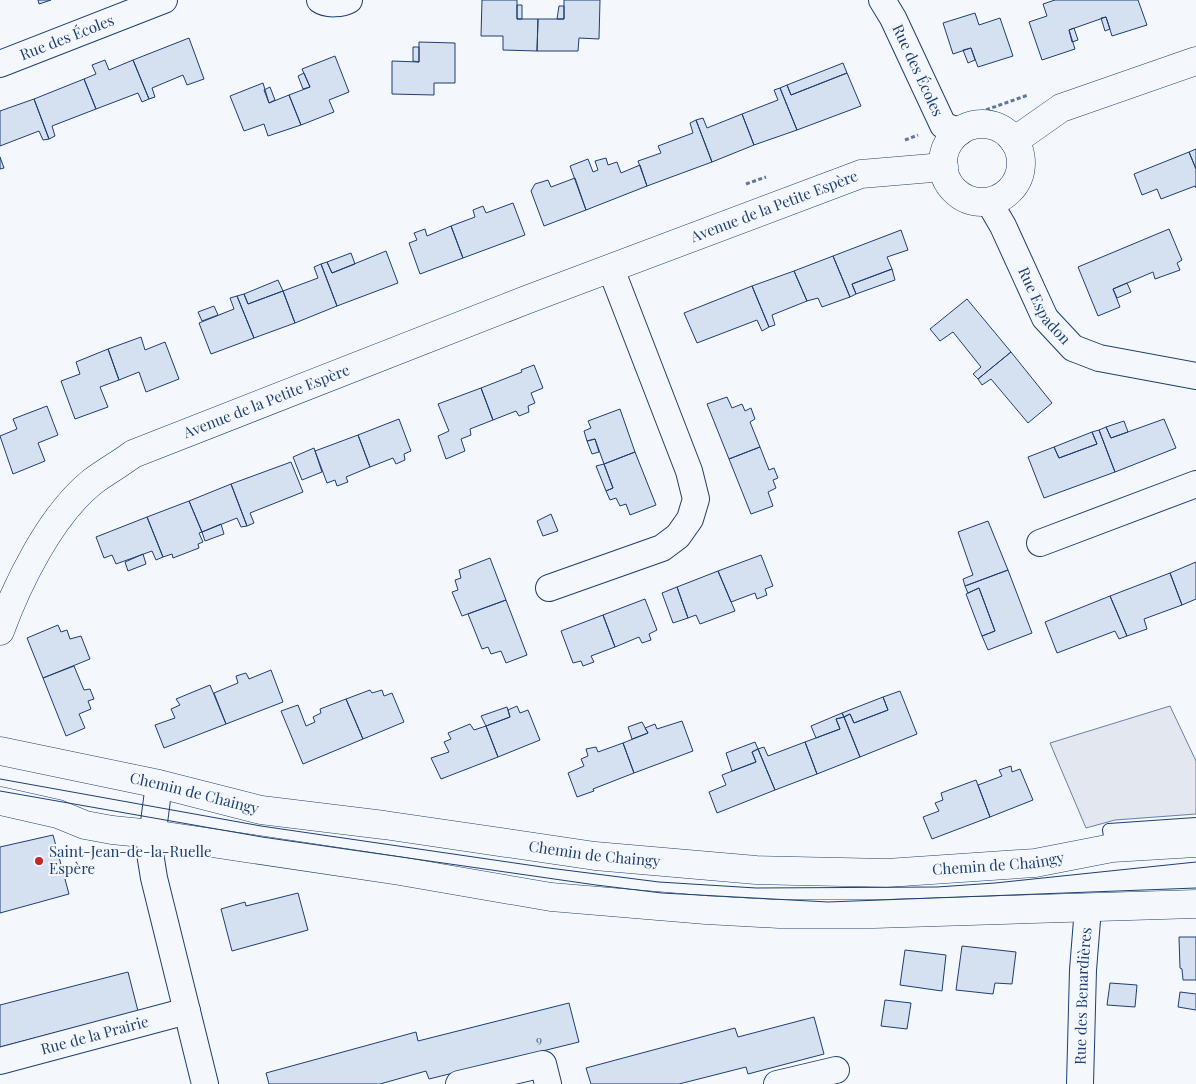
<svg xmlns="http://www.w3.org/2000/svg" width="1196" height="1084" viewBox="0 0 1196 1084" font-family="'Playfair Display',serif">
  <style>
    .parking { fill: #e3e8f0; stroke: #687fa3 }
    .building { fill: #d5e0f0; stroke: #1d3f73 }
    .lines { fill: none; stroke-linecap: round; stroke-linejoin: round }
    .lane-casing { stroke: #1d3f73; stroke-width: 14 }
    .street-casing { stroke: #1d3f73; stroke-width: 28 }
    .secondary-casing { stroke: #1d3f73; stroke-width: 29 }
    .path { stroke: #5e769c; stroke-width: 3; stroke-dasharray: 4 2.5; stroke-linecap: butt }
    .lane { stroke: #f4f7fb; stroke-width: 12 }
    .street { stroke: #f4f7fb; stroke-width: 26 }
    .secondary { stroke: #f4f7fb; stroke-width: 28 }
    .tram { stroke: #1d3f73; stroke-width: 1 }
    .poi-dot { fill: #c62828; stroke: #f4f7fb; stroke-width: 2 }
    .labels { text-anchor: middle; stroke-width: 4; stroke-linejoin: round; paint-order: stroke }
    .number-label { font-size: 12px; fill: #4b6792 }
    .street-label { font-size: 15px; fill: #1d3f73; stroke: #f4f7fb }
    .poi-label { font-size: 15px; fill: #1d3f73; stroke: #f4f7fb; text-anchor: start }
  </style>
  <rect width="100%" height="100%" fill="#f4f7fb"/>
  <path class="parking" d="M1170,706L1196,761V814L1115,820L1086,828L1050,743Z"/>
  <path class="building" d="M38,0H51L39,4Z
    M482,0H517V19H538L537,51L503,50V36H481Z
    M564,0H600L599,39L579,38L578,51H537L538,19H564Z
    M1055,0H1138L1147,25L1112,36L1106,17L1069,30L1075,49L1042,60L1029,22L1047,16L1043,4Z
    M517,5H522V19H517Z
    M559,6H564V19H557Z
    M975,13L979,25L1000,18L1013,56L978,67L971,48L953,54L943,23Z
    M1106,17L1110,29L1105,31L1101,18Z
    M1074,28L1078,40L1072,42L1069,30Z
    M189,38L204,79L187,85L183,75L152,88L155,97L149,99L133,60Z
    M419,42L455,43V83H434V95L392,94V61L419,62Z
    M413,47H419V62L413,61Z
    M971,48L975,60L968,63L963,50Z
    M335,56L349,92L329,100L334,112L301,125L289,95L310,87L302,69Z
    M105,60L109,70L133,60L149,99L142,102L138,93L96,109L84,79L96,74L92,65Z
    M843,63L847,73L791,95L787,85Z
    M304,73L310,87L303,89L298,76Z
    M847,73L861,106L797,130L780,88L787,85L791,95Z
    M84,79L96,109L52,126L55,136L49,139L34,99Z
    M263,83L269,103L289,95L301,125L268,136L264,124L244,131L230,96Z
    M270,87L275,100L269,103L264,90Z
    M780,88L797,130L754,145L742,114L778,100L774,90Z
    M34,99L49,139L43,140L39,131L0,146V111Z
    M742,114L754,145L712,162L696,120L703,118L707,128Z
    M696,120L712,162L647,186L638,161L661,153L658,146L693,133L690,123Z
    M1196,149V169L1189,152Z
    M1189,152L1196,169V188L1195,186L1161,199L1157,189L1142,195L1134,174Z
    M0,157L4,168L0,169Z
    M606,158L608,165L617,162L621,173L640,165L647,186L586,210L570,166L588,159L593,172L598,170L595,161Z
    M575,178L586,210L544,226L531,191L535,184L548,180L551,187Z
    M513,203L525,235L463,258L451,226L475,217L473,210L483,206L486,213Z
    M451,226L463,258L420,274L409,243L417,240L414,233L425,229L427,236Z
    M1169,229L1182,260L1177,263L1180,270L1155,279L1153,272L1113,289L1120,307L1098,316L1078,267Z
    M901,230L908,250L887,257L892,269L852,284L856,294L850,297L833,256Z
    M386,251L398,283L337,306L321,264L327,262L332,273Z
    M351,253L355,264L332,273L327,262Z
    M833,256L850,297L822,307L818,298L807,301L794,271Z
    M321,264L337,306L295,323L283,291L318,278L314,267Z
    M892,269L895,280L856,294L852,284Z
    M794,271L807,301L772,315L775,325L769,327L752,286Z
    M278,280L283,291L248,304L244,294Z
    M1127,283L1131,292L1117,298L1113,289Z
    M752,286L769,327L762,331L757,320L697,343L684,313Z
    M283,291L295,323L254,338L237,296L244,294L248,304Z
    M237,296L254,338L211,354L199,323L234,309L230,298Z
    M967,299L1011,352L978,379L973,374L981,367L953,332L940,341L930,329Z
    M214,306L218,315L202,321L198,312Z
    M141,337L145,350L165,342L179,379L146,392L139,372L119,380L108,349Z
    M108,349L119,380L100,387L108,407L75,419L61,381L80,374L76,362Z
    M1011,352L1052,403L1028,423L991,379L982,385L978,379Z
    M534,365L543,388L531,393L535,403L528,406L529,412L519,416L516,411L493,420L481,388L522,372L521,370Z
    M481,388L493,420L470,429L471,435L461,439L465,451L446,459L438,436L449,431L438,404Z
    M727,397L732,408L742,404L745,411L751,408L755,419L750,422L760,447L729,459L707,404Z
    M47,406L58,435L38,443L45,461L13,474L0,436L17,429L13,419Z
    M620,409L635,452L604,464L595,439L587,441L584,431L591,428L588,421Z
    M399,419L411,451L404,454L405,460L396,464L393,458L370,467L358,435Z
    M1164,419L1176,448L1115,472L1099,430L1106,427L1111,438Z
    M1124,421L1128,432L1111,438L1106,427Z
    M1099,430L1115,472L1044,498L1028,457L1054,447L1059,458L1097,444L1092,432Z
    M1092,432L1097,444L1059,458L1054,447Z
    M358,435L370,467L346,477L348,482L337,486L335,480L327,483L315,451Z
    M595,439L599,452L592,454L587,441Z
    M760,447L769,470L774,468L778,478L773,480L776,488L768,492L773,506L751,514L729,459Z
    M314,448L322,472L302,480L293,457Z
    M635,452L656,505L630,515L626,504L620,506L616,498L610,500L606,491L613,488L604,464Z
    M291,462L303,492L250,513L254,523L247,526L231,484Z
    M604,464L613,488L606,491L596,466Z
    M231,484L247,526L241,527L237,518L202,532L189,501Z
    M189,501L202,532L199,533L203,542L198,544L199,548L173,558L172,554L163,557L147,517Z
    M551,514L558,531L543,536L537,521Z
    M147,517L163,557L156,560L152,551L116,564L112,555L104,558L96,537Z
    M988,521L1008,570L965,586L963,579L973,575L958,532Z
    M221,524L224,534L205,541L202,532Z
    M143,554L146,564L128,571L125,562Z
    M761,555L773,586L765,589L767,595L757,599L755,593L731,602L718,571Z
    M490,558L506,600L462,616L452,592L458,590L455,580L461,578L459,570Z
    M1196,562V599L1182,605L1170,573Z
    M1008,570L1032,633L988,650L982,636L995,631L979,588L968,593L965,586Z
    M718,571L735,611L700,624L696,615L688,618L677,587Z
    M1170,573L1182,605L1144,619L1147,629L1127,636L1110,596Z
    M677,587L688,618L673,623L662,593Z
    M979,588L995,631L982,636L966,594Z
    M1110,596L1127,636L1119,639L1115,631L1057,653L1045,622Z
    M645,599L657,630L649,634L651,640L642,643L639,637L615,647L603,615Z
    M506,600L527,655L506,663L501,651L491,654L488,647L482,649L468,614Z
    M603,615L615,647L591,656L594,662L583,666L581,661L573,663L561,631Z
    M58,625L61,632L67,630L70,639L81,636L90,659L43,678L27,638Z
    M74,666L84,690L90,689L94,699L88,701L91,709L79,714L85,728L66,736L43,678Z
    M271,670L283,702L226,724L214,693L238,683L236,676L246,673L249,679Z
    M210,685L226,724L164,748L155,725L175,718L171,709L180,705L176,699Z
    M370,690L372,693L382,690L384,696L392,693L404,722L363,739L346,699Z
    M900,691L917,734L860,757L844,717L850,714L854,723L888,710L883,697Z
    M883,697L888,710L854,723L850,714L844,717L842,713Z
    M346,699L363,739L303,764L281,711L298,705L306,726L315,722L313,717L321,713L320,709Z
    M517,706L520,713L528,710L540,740L498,757L486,726L510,717L508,710Z
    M507,707L510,717L486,726L481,716Z
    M842,713L844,717L836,719L840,729L816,738L811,726Z
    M844,717L860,757L817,774L805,742L840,729L836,719Z
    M682,721L693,751L634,773L623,743L648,733L645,728L655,724L657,729Z
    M642,722L648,733L632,739L628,727Z
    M470,724L474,730L486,726L498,757L441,779L431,758L449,752L444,742L451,739L448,733Z
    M755,742L758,749L752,752L756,762L732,771L726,753Z
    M805,742L817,774L775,790L758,749L764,747L768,756Z
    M623,743L634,773L593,789L594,791L577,797L568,773L584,766L581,759L588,756L586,749L596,747L598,752Z
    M758,749L775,790L717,813L709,792L726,785L722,775L756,762L752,752Z
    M1011,766L1012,772L1020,769L1033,800L990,817L978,785L1002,776L999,770Z
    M976,780L990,817L932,839L923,817L939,811L935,803L943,800L941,793Z
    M53,835L69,894L0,913V847Z
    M298,893L308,930L232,951L221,909L245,902L246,906Z
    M1179,937H1196V980H1183L1182,969L1180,968Z
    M962,946L1016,952L1012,984L995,983L993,994L956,990Z
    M905,950L946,955L942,991L900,985Z
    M128,972L138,1011L0,1047V1005Z
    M1110,983L1137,985L1135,1007L1107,1005Z
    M1180,992L1196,994V1010L1178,1007Z
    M885,1000L911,1003L907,1029L881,1026Z
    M569,1003L579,1042L429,1079L426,1071L380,1084H269L266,1073L416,1032L418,1041Z
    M814,1017L824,1054L748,1074L746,1067L679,1084H591L586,1068L735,1028L738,1037Z"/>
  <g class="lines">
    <defs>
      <path id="lane" d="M1112,848L1109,830L1196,824"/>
      <g id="street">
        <path d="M320,0C327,5 342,4 349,0"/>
        <path id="s1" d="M882,0L893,18L943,125L960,132"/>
        <path id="s2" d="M0,64L164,0"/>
        <path id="s3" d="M989,202L1003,226L1045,318L1073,348L1099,358L1196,376"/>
        <path d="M1040,543L1196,484"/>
        <path d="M549,588L662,548L678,536L690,519L696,499L689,471L611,269"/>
        <path d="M159,784L150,853L154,878L205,1084"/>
        <path id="s4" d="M0,1061L187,1011"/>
        <path d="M459,1084L543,1064L548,1084"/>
        <path d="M777,1084L836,1070"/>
        <path id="s5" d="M1080,1084L1083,970L1088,908"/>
      </g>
      <g id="secondary">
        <circle cx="982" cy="163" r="39"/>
        <path d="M1014,141L1061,108L1196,61"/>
        <path id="s6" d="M0,631C18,582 51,515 92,482C105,472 120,464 133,454L526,300L861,174L944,167"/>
        <path id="s7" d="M0,751L159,784L261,810L384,825L595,856L756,870L887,873L1035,863L1112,848L1196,843"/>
        <path d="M0,801L58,814L85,825L112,830L152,834L400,871L551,897L706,910L779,914H874L1196,904"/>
      </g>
    </defs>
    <use href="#lane" class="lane-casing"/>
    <use href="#street" class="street-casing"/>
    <use href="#secondary" class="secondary-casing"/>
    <path class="path" d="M980,112L1028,95
      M905,140L918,135
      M746,184L766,177"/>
    <use href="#lane" class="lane"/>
    <use href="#street" class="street"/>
    <use href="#secondary" class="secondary"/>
    <path class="tram" d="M0,779L261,826L549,868L659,882L756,888L937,887L995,883L1196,862
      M0,791L262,837L596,885L662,893L828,902L1196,888"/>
  </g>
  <circle class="poi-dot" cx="39" cy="861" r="5"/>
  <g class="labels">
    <g class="number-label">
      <text x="539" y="1044">9</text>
    </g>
    <g class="street-label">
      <text dy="5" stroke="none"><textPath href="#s2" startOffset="72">Rue des Écoles</textPath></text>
      <text dy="5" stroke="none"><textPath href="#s1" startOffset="79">Rue des Écoles</textPath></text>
      <text dy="5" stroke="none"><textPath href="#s6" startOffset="914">Avenue de la Petite Espère</textPath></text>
      <text dy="5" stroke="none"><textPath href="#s3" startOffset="118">Rue Espadon</textPath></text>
      <text dy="5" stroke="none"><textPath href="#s6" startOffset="370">Avenue de la Petite Espère</textPath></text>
      <text dy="5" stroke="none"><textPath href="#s7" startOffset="199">Chemin de Chaingy</textPath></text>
      <text dy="5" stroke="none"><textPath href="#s7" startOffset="604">Chemin de Chaingy</textPath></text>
      <text dy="5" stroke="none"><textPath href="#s7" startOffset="1009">Chemin de Chaingy</textPath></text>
      <text dy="5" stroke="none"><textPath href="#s5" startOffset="88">Rue des Benardières</textPath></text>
      <text dy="5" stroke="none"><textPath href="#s4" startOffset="98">Rue de la Prairie</textPath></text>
    </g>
    <g class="poi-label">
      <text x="49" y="857">Saint-Jean-de-la-Ruelle<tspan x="49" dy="17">Espère</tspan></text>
    </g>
  </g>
</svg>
